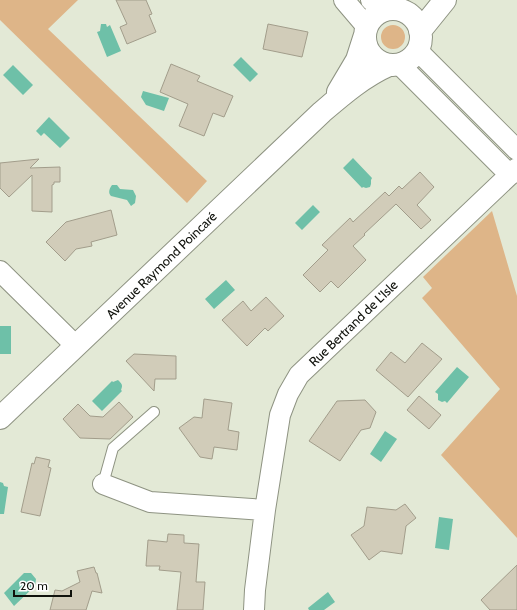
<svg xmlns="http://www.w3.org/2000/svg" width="517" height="610" viewBox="0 0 517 610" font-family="Cabin,sans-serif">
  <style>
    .green { fill: #deb588 }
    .water { fill: #6ec0a8 }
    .building { fill: #d1ccb9; stroke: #a29d8b }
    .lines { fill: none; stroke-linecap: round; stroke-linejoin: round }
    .service-casing { stroke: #8e9382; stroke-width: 12 }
    .minor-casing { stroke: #8e9382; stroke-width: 22 }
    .secondary-casing { stroke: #8e9382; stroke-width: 24 }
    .service { stroke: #fff; stroke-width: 10 }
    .minor { stroke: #fff; stroke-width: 20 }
    .secondary { stroke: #fff; stroke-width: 22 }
    .labels { text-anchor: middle; stroke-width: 4; stroke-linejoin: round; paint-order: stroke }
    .street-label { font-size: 13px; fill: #10120c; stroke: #fff }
  </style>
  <rect width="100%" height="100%" fill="#e3e9d6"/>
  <path class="green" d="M0,0H78L48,29L207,181L187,203L0,20Z
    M381 37a12 12 0 1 1 24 0a12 12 0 1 1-24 0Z
    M492,211L517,296V538L441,455L500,389L422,298L432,288L423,277Z"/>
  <path class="water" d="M101,24H106L107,27L110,25L121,51L107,57L97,32L100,31Z
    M241,57L258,74L250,82L233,65Z
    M13,65L33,85L23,95L3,75Z
    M143,91L169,98L164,111L146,105L141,97Z
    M49,117L70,138L60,148L44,133L41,136L36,131Z
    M353,158L372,178L371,180V184L370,187L366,188L363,187L362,188L343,168Z
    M112,185H117L120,189L133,190L136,196L135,203L131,206L127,200L111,196C108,193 109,189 112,185Z
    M313,205L320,212L302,230L295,223Z
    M226,280L235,290L214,309L205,299Z
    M0,326H11V354H0Z
    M457,367L469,377L447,403L445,401L442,402L438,400V394L435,392Z
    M118,380C122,384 123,385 121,390L122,391L102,411L92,401L112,381L113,382Z
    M385,431L397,439L381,462L370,454Z
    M0,482L3,483L4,486L8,487L4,514H0Z
    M439,517L453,519L449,550L435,548Z
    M24,573H31L36,579L35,586L14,606L4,593Z
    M328,592L335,602L324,610H309L308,608Z"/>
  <path class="building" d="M116,0H146L152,14L149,15L156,32L127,44L120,27L127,24Z
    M268,24L308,32L302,57L263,49Z
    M171,64L200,76L197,81L233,96L224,117L213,113L204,136L179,126L188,104L160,92Z
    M39,159L30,168L60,167V182H54V184L52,185V212L32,211V175L9,197L0,188V163Z
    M420,172L434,187L417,205L431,220L421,229L396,204L364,234L365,235L353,246L366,260L338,288L331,281L320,292L303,275L328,250L322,245L350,218L353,222L385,192L389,196L399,186L402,189Z
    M111,210L117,235L91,242L92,246L76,249L65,261L46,242L66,222Z
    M266,297L284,316L268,331L265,328L247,346L222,320L243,301L251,311Z
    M422,343L442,359L408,397L376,370L391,352L405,363Z
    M134,354L176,356V379H155L154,391L126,361Z
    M419,396L441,415L429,429L407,410Z
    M204,399L232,403L228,430L239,432L237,450L214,447L212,459L200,457L179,428L194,417L202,418Z
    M365,400L376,412L370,428L361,430L340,461L309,441L337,401Z
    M119,402L133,417L110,439L80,438L63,419L78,404L90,416L103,417Z
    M36,457L50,460L48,467L51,468L40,516L21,512L32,463L34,464Z
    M405,504L416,518L406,526L402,554L381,551L369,560L351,535L364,526L367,507L396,510Z
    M168,534L184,535V543L199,544L196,582H205L203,610H177L181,572L159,570L160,566H146L148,540L167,542Z
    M517,565V610H490L481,600Z
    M94,567L96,573H97L102,593L92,591L86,610H50L55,590L62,591L80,582L77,571Z"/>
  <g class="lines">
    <defs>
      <path id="service" d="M373,18L378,2
        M103,484L113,448L154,412"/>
      <path id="minor" d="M344,0L367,27
        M371,0L377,5L386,10
        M418,49L423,56L517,150
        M400,65L510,175
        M0,271L76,346
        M103,484L150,502L265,510
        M254,610L255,590L265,510L280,415L288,394L299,375L517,168"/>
      <path id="secondary" d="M365 37a28 28 0 1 1 56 0a28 28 0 1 1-56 0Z
        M420,31L445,0
        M338,92L357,60L365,35
        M0,418L322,112C343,94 364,76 389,65"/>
    </defs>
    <use href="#service" class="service-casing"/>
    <use href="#minor" class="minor-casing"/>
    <use href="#secondary" class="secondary-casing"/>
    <use href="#service" class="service"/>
    <use href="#minor" class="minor"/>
    <use href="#secondary" class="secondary"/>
  </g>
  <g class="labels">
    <g class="street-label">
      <text transform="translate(161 265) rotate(-44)" y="5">Avenue Raymond Poincaré</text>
      <text transform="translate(353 323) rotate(-44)" y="5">Rue Bertrand de L'Isle</text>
    </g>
  </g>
  <path d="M14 590v6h57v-6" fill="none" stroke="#10120c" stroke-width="2"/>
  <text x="20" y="590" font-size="12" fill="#10120c" stroke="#ffffff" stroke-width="3" paint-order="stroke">20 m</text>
</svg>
